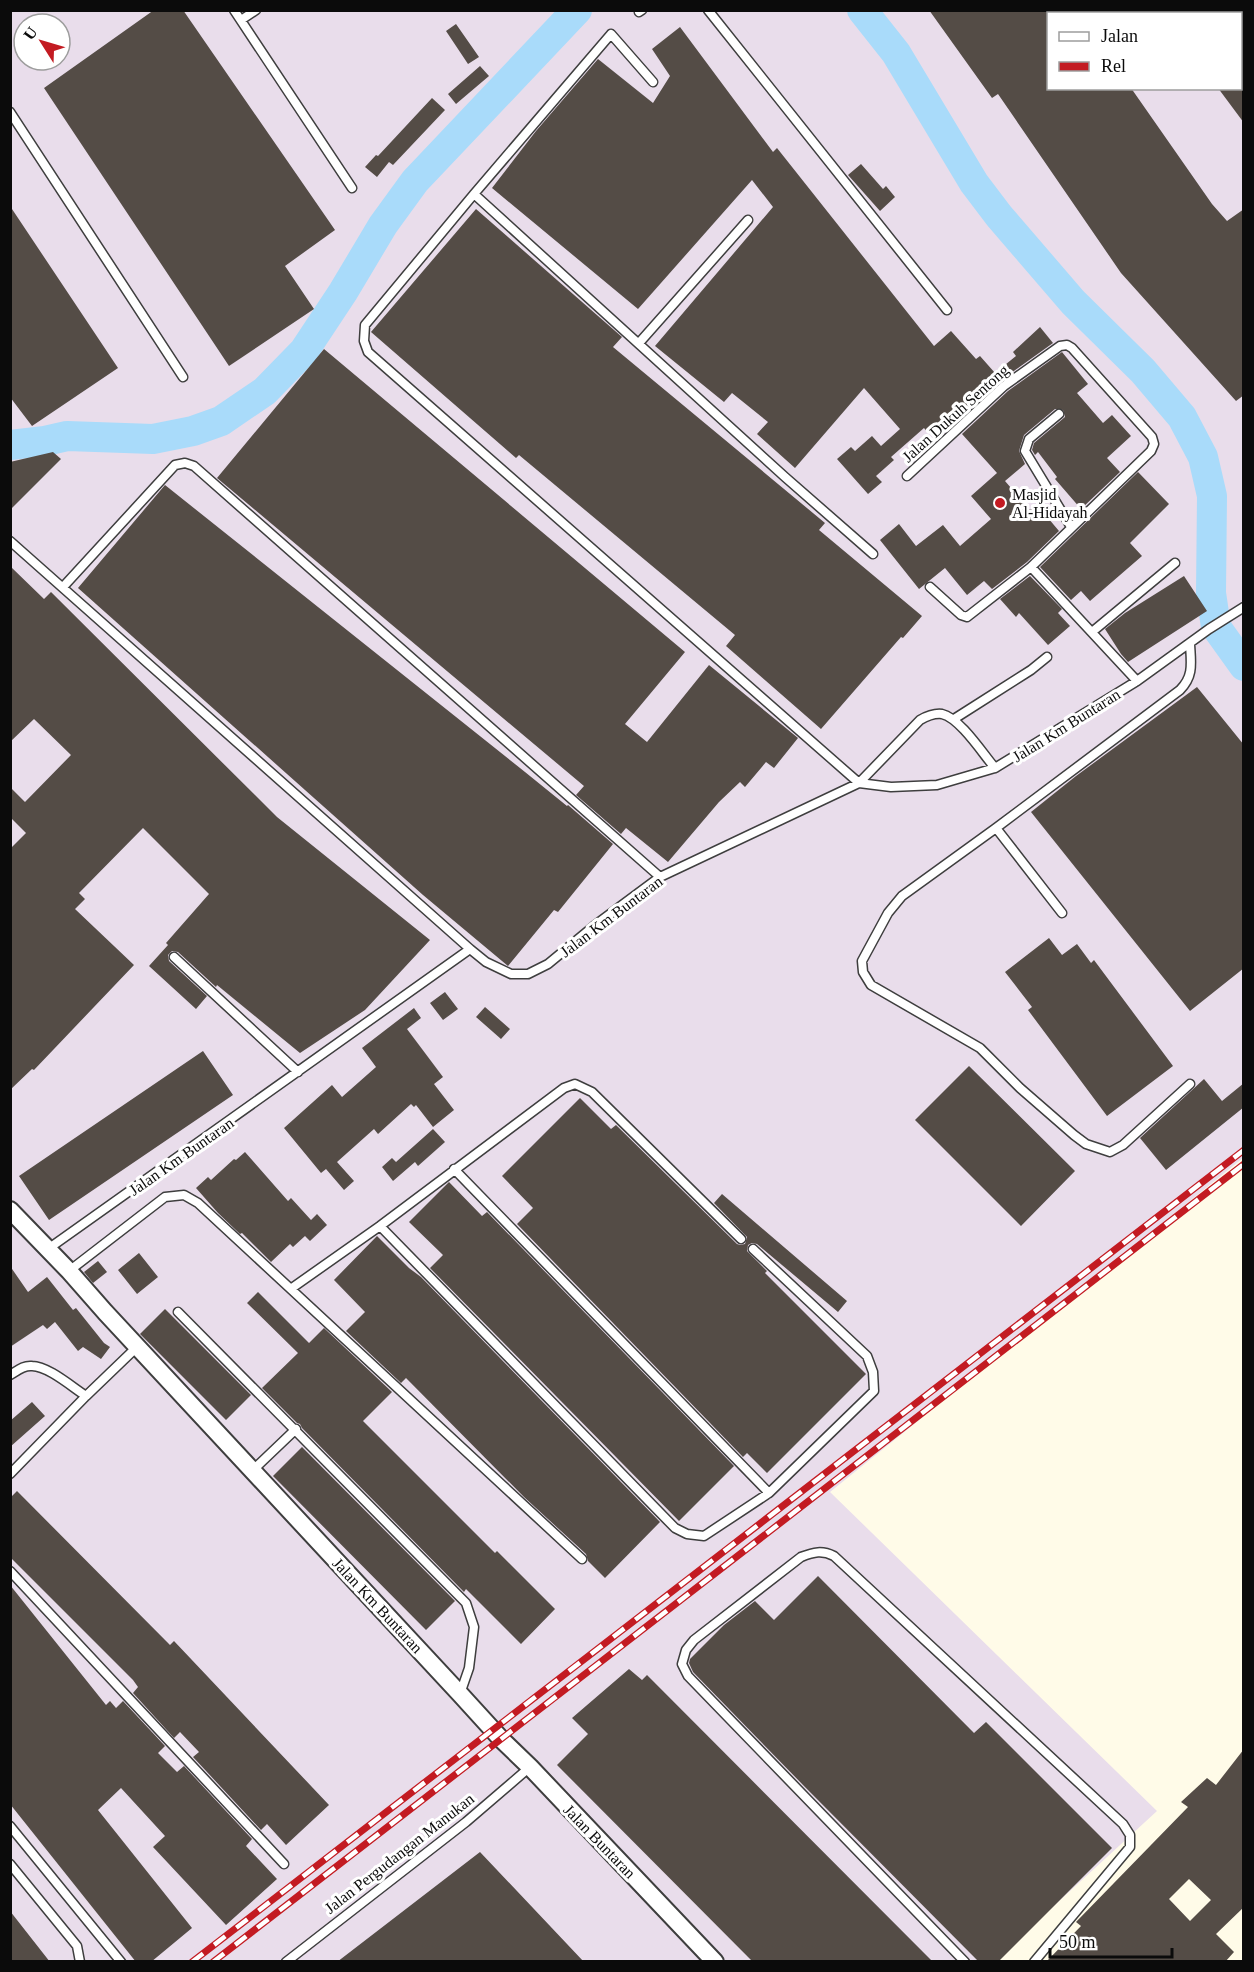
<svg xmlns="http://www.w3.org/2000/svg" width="1254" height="1972" viewBox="0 0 1254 1972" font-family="'Times New Roman',serif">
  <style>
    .industrial { fill: #e9ddeb; fill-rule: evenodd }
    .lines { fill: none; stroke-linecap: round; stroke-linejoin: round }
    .river { stroke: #a9dbfa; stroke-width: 30 }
    .building { fill: #544c46; fill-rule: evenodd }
    .service-casing { stroke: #3e3e3e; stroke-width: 11 }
    .minor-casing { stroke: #3e3e3e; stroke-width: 20 }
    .service { stroke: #fff; stroke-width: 8 }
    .minor { stroke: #fff; stroke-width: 16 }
    .rail-casing { stroke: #c31b22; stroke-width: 7 }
    .rail { stroke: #fff; stroke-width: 4.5; stroke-dasharray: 14; stroke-linecap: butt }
    .poi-dot { fill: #c31b22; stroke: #fff; stroke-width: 2 }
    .labels { text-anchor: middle; stroke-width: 6; stroke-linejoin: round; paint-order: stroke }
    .street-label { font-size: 16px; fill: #0b0b0b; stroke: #fff }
    .poi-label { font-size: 16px; fill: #0b0b0b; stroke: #fff; text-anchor: start }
  </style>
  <rect width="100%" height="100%" fill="#fffbe8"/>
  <path class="industrial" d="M11,11H1243V1158L830,1492L1157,1811L994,1961L11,1962ZM1048,14H1240V88H1048ZM24,24H60V60H24Z"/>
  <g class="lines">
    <path class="river" d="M862,10L896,53L974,183L999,216L1073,302L1143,371L1182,417L1203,457L1212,496L1211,593L1216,627L1244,666
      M10,445L45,441L67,436L153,439L193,431L221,421L265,391L304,351L343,292L383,225L415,181L577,10"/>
  </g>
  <path class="building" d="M154,10H183L335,230L285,266L314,309L229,366L44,88Z
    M929,10H1048V88H1131L1212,204L1227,221L1244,209V395L1236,401L1121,273L998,94L992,98Z
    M456,24L479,57L468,64L446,31Z
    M680,27L773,152L777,148L934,346L951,331L976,359L980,356L995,373L1016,356L1013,352L1040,327L1053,343L1000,381L953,424L947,417L928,433L924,428L891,457L894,460L876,476L882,482L868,494L837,459L851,447L855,451L872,436L881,446L900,429L864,388L795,468L757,434L768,422L732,393L724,402L655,346L773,207L752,180L638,309L492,188L536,131L598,59L653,103L670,76L652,49Z
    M480,66L489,76L456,104L448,94Z
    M1218,88H1244V123Z
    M432,98L445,110L393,165L389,162L377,177L365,167L376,155L378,156Z
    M861,164L883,189L886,186L895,197L880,211L848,175Z
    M10,206L118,368L32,426L10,397Z
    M476,209L622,337L613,347L825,523L819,530L922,616L903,638L901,637L821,729L726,646L735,635L519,455L516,458L371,332Z
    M324,349L685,652L625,724L647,742L709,665L798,738L774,768L766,762L745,787L740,782L719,802L668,862L626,828L621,834L576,795L584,786L217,478Z
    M1062,352L1088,384L1077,393L1103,423L1112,415L1131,436L1107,458L1120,472L1081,509L1055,479L1057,477L1038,452L1035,455L1032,450L1034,443L1065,417L1063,410L1055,409L1024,435L1019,451L1025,464L1005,481L1030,510L1037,505L1059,531L1027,562L992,589L984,581L967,595L945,568L919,589L880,540L899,524L916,546L943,525L960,546L991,519L971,496L997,473L962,434L1008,391Z
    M53,452L61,459L10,510V462Z
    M1138,472L1169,504L1130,543L1142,556L1090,601L1081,591L1071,600L1040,567Z
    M165,485L525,772L567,806L568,805L613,844L558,912L554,910L508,966L423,895L78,588Z
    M10,566L44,599L51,592L277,817L430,940L365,1010L300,1053L217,985L216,987L178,952L172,951L168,955L169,961L207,996L196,1009L149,966L168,945L166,943L209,894L143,828L79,893L85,899L75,909L134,965L34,1070L32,1069L10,1090V849L26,833L10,817V787L25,802L71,755L34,719L10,742Z
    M1030,576L1062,609L1058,613L1070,626L1048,645L1019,613L1016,617L1000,599Z
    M1184,576L1207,611L1128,662L1121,654L1105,629L1125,613Z
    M1197,687L1244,745V968L1190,1011L1031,812L1076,776Z
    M1049,938L1062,955L1077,944L1091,963L1094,960L1173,1066L1107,1116L1028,1010L1032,1007L1005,972Z
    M445,992L458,1009L443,1020L430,1003Z
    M485,1007L510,1029L501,1039L476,1017Z
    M414,1008L421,1018L407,1029L443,1077L434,1084L454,1110L433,1127L416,1105L414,1107L411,1104L378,1134L374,1129L337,1162L354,1181L344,1190L326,1169L321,1173L284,1128L332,1085L342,1097L376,1067L362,1048Z
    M203,1051L233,1095L49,1220L19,1176Z
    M969,1066L1075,1171L1021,1226L915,1120Z
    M1204,1079L1222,1101L1244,1083V1107L1166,1170L1140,1138Z
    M580,1098L611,1129L616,1125L737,1244L740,1245L745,1244L747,1237L714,1203L722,1194L847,1301L838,1312L757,1244L752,1243L748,1245L747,1251L767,1271L765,1273L866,1374L767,1473L747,1453L743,1457L517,1224L533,1208L502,1176Z
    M433,1129L445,1142L418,1166L415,1162L393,1181L382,1167L392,1158L396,1162Z
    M245,1152L288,1201L291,1198L311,1220L317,1214L327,1225L310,1241L305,1236L293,1247L290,1244L271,1262L242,1233L240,1234L218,1213L196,1188L208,1177L211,1180L234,1159L236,1160Z
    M449,1182L482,1216L487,1212L734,1466L679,1521L430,1268L443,1255L409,1222Z
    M377,1236L409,1268L421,1277L660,1522L605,1578L588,1561L586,1554L524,1497L406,1378L401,1383L346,1331L365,1312L334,1280Z
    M139,1253L158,1277L137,1294L118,1270Z
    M98,1261L107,1272L93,1283L84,1272Z
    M10,1266L28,1292L47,1277L73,1310L76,1308L104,1343L110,1347L101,1359L83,1347L78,1351L55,1322L47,1329L43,1325L10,1347Z
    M258,1292L309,1343L324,1328L392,1392L363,1421L495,1553L497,1551L555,1609L521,1644L466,1589L464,1592L302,1428L300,1424L297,1423L262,1388L298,1353L247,1303Z
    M165,1309L251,1395L226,1420L140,1334Z
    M32,1402L45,1416L10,1447V1421Z
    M302,1447L455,1601L426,1630L273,1476Z
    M17,1491L170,1645L174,1641L329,1805L286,1845L267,1824L261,1830L193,1757L199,1752L180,1732L174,1738L133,1693L138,1687L133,1680L10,1557V1498Z
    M818,1576L974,1733L986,1722L1112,1848L998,1962H979L803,1785L693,1672L689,1663L690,1659L724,1625L755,1601L774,1620Z
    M10,1585L106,1705L110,1701L116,1708L123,1701L165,1746L158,1753L177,1772L184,1766L252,1839L246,1846L277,1879L226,1925L153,1847L165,1836L121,1788L98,1810L192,1928L151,1962H136L10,1804Z
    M629,1669L642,1680L647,1675L933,1962H753L557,1765L588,1734L572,1718Z
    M1244,1749V1907L1216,1934L1234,1952L1225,1962H1046L1081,1926L1076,1922L1188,1807L1181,1802L1207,1778L1216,1785ZM1189,1879L1211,1900L1190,1921L1169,1899Z
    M480,1852L584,1962H337Z
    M10,1911L50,1962H10Z"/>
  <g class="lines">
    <defs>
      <path id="service" d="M234,10L352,188
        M708,10L947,310
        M1144,10L1146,14
        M639,12L642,10
        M1240,19L1244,17
        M241,20L256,10
        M653,82L611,34L474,194L365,325L364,341L368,352L859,783L920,720C927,716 934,713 942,714C960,718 983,754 995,768L1137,681L1209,629L1244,607
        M10,112L183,377
        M474,194L785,477L873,554
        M639,343L748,220
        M1059,414L1029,439L1025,451L1071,527
        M907,476L1004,386L1060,346L1067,345L1072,348L1152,437L1154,444L1151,451L1031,567
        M10,541L470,949
        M63,587L175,465L185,463L194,466L660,877
        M930,587L961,615L967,617L1031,567L1137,681
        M1092,632L1175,563
        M954,719L1031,670L1047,657
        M996,828L1062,913
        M174,957L298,1072
        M1190,1084L1123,1145L1110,1152L1086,1144L1074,1135L1020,1088L980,1048L871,985L863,972L862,961L888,913L902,896L996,828L1180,690C1194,676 1191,663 1190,644
        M454,1169L769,1493
        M380,1226L675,1528L687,1534L704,1536L769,1493L874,1391L873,1372L867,1356L753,1249
        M48,1249L470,949L486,962L511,974H528L548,964L594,926L660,877L859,783L891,787L937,785L995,768
        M69,1271L165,1197L184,1195L198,1203L582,1559
        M292,1288L380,1226L564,1088L575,1084L592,1092L741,1239
        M178,1312L466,1603L474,1627L469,1668L460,1694
        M10,1375C17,1371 23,1365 32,1366C48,1366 72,1387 86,1396
        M253,1470L296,1429
        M10,1474L86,1396L138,1346
        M10,1571L284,1864
        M10,1826L121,1962
        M10,1864L77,1946L80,1962
        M286,1962L466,1822L530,1767
        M965,1962L688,1676L682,1664L686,1650L694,1640L801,1557C814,1552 822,1550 834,1556L1123,1824L1130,1835V1847L1034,1962"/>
      <path id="minor" d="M10,1210L69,1271L105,1312L460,1694L501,1739L530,1767L715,1962"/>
    </defs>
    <use href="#service" class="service-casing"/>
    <use href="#minor" class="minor-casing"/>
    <use href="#service" class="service"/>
    <use href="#minor" class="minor"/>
    <defs>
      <path id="rail" d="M192,1962L1244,1150
        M213,1962L1244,1164"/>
    </defs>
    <use href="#rail" class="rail-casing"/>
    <use href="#rail" class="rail"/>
  </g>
  <circle class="poi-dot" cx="1000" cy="503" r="6"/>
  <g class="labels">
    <g class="street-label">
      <text transform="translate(955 413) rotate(-42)" y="6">Jalan Dukuh Sentong</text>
      <text transform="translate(1066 725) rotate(-32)" y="6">Jalan Km Buntaran</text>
      <text transform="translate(611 916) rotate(-37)" y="6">Jalan Km Buntaran</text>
      <text transform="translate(181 1156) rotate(-35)" y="6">Jalan Km Buntaran</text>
      <text transform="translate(378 1605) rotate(47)" y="6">Jalan Km Buntaran</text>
      <text transform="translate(600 1841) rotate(46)" y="6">Jalan Buntaran</text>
      <text transform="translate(399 1853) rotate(-38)" y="6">Jalan Pergudangan Manukan</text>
    </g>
    <g class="poi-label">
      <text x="1012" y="500">Masjid<tspan x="1012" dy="18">Al-Hidayah</tspan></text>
    </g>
  </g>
  <rect width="1254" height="1972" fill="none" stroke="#0b0b0b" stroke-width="24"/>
  <rect x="1047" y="12" width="195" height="78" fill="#ffffff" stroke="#9d9d9d" stroke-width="1.5"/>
  <rect x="1059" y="32" width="30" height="9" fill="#ffffff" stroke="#9d9d9d" stroke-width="1.5"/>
  <text x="1101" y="42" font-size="18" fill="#0b0b0b">Jalan</text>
  <rect x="1059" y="62" width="30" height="9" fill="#c31b22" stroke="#9d9d9d" stroke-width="1.5"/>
  <text x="1101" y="72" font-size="18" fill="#0b0b0b">Rel</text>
  <g transform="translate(42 42) rotate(307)"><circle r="28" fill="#ffffff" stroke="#9d9d9d" stroke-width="1.5"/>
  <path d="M0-4.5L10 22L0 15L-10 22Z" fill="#c31b22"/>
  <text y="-9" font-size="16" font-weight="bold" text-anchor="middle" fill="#0b0b0b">U</text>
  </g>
  <path d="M1050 1948v9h122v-9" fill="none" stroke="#0b0b0b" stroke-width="3"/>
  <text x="1059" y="1948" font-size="18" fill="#0b0b0b" stroke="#ffffff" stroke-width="4.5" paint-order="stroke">50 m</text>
</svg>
